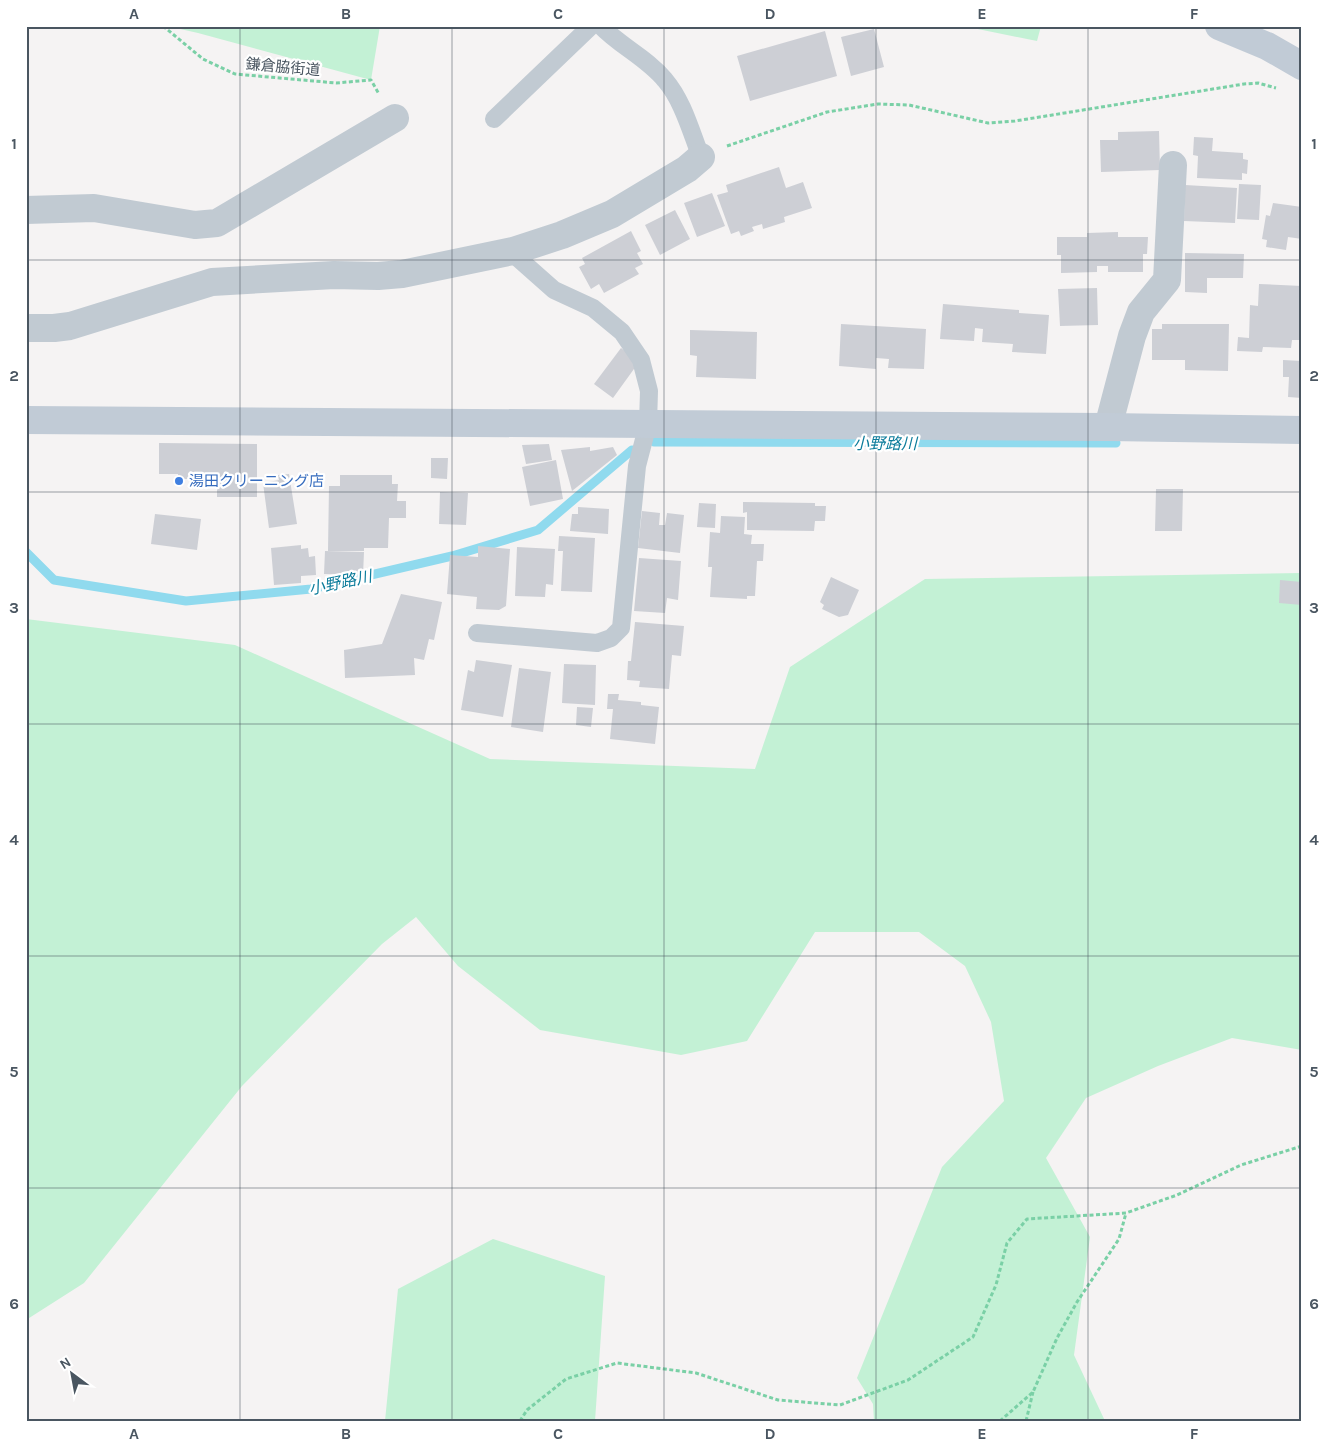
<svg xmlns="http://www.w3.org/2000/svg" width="1328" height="1447" viewBox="0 0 1328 1447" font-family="Karla,'Noto Sans JP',sans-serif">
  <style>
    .green { fill: #c3f1d5 }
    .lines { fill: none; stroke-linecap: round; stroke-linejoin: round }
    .stream { stroke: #90daee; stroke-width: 9 }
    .building { fill: #cdcfd5 }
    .path { stroke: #7ad0a6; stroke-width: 3; stroke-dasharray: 4 2.5; stroke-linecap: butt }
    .lane { stroke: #c1cad2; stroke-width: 18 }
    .street { stroke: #c1cad2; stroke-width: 28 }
    .secondary { stroke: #c1cbd6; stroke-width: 28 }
    .grid { fill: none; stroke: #4a5661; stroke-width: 1; stroke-opacity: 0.55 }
    .shop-dot { fill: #3f7fe0; stroke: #fff; stroke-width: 2 }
    .labels { text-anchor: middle; stroke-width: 4.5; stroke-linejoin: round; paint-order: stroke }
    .street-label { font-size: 15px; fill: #4a5661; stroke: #fff }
    .shop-label { font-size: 15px; fill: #366cbe; stroke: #fff; text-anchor: start }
    .water-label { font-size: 16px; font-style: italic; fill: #0c7c9b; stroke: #fff }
    .neatline { fill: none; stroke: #4a5661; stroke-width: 2 }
    .grid-label { font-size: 16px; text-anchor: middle; font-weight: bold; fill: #4a5661 }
  </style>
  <rect width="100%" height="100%" fill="#f5f3f3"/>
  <path class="green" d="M167,26H380L371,80L198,33Z
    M963,26H1041L1037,41Z
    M1302,573V1050L1232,1038L1158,1066L1086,1098L1046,1158L1090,1237L1074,1355L1105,1421H874L873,1404L857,1378L942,1167L1004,1101L991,1022L965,966L919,932H815L747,1041L681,1055L540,1030L458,966L416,917L382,944L242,1086L84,1283L26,1320V619L235,645L490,759L755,769L790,667L925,579Z
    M493,1239L605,1276L595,1421H385L398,1289Z"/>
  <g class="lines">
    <path class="stream" d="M654,442L1116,443
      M26,552L54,580L186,601L311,589L452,556L538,530L632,450"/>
  </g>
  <path class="building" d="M874,29L884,67L851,76L841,37Z
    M825,31L837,76L750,101L737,56Z
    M1159,131L1160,170L1101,172L1100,140H1118V132Z
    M1194,137L1213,138L1212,151L1243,153V159L1248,160L1247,174L1242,173V180L1197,178L1198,156L1193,155Z
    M779,167L786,188L803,182L812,208L784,217L785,222L763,229L762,224L752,227L754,231L741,236L739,231L731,234L717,195L728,192L726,185Z
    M1239,184L1261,185L1259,220L1237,219Z
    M1185,185L1237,188L1235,223L1184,221Z
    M712,193L725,226L697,237L684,203Z
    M1273,203L1302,207V239L1288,237L1286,250L1266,247L1267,240L1262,239L1266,215L1270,216Z
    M675,210L690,239L660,255L645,225Z
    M631,231L641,251L637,253L643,264L635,268L639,274L604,293L599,284L591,289L579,267L585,264L582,258Z
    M1118,232V237H1148L1147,254H1143V272H1108V266H1097V272L1061,273V255H1057V237H1087V233Z
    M1185,253L1244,254L1243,278H1207V293L1185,292Z
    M1259,284L1302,286V340H1292L1291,348L1263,347L1262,352L1237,351L1238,337L1249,338L1250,305L1258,306Z
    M1097,288L1098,325L1060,326L1058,289Z
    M943,304L1019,310V313L1049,315L1046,354L1012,352L1013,344L982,342L983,329L975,328L974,341L940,339Z
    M841,324L926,329L924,369L888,368L889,359L876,358V369L839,366Z
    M1162,324H1229L1228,371L1185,370V360H1152V329H1162Z
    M690,330L757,332L756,379L696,377L697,356L690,355Z
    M621,348L639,362L613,398L594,384Z
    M1283,360L1302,361V398L1288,397L1289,377H1283Z
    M159,443L257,444V497H217V479H178V474H159Z
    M549,444L552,460L526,464L522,445Z
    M590,447V451L613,447L617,455L572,491L561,450Z
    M431,458H448L447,479L431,478Z
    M556,460L563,499L530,506L522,467Z
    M289,474L297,524L269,528L263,483L279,480L278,475Z
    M340,475H392V484H398L397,501H406V518H389L388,548H364V551H328L329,486H340Z
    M1156,489H1183L1182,531H1155Z
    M440,492L468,493L466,525L439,524Z
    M743,502L815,503V506H826L825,521H815L814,531L747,530V512L743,513Z
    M699,503L716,504L715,528L697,527Z
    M578,507L609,509L608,534L570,531L572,514H578Z
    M642,511L660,513L659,525H665L667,513L684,515L680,553L638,548Z
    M155,514L201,519L197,550L151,544Z
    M721,516L745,517L744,534L752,535L751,544H764L763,561H757L755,596H747V599L710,597L712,567H708L710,532L720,533Z
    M559,536L595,538L592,592L561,591L563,551H558Z
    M301,545V549L308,548L309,557L315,556L316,575L301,576V583L274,585L271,548Z
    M478,546L510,549L506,606L499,610L476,609L477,597L447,594L450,555L478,557Z
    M517,547L555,549L553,585L546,584L545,597L515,596Z
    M325,551L364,552L363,575L324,574Z
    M639,558L681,561L678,600L667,598L665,613L634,611Z
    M831,577L859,590L848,615L839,617L822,609L824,605L820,602Z
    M1280,580L1302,582V605L1279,603Z
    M401,594L442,602L434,640L429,639L424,660L414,658L415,675L345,678L344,650L382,644Z
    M635,622L684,626L681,656L672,655L669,689L639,687L640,681L627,680L628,661H631Z
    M476,660L512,665L503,717L461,710L468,670L474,672Z
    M564,664L596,665L595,705L562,703Z
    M519,668L551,672L543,732L511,727Z
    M608,694H619L618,700L641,702V705L659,707L655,744L610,739L613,709H607Z
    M577,707L593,708L591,727L576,725Z"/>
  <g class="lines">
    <path class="path" d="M163,26L203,59L235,74L336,83L371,80L379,94
      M727,146L827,112L878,104L909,105L988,123L1015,121L1244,84L1258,83L1276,88
      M520,1421L527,1410L566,1379L617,1363L696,1373L778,1400L840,1405L908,1380L973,1337L996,1285L1007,1243L1027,1219L1126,1213L1177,1195L1241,1165L1302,1146
      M1000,1421L1033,1392L1057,1338L1077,1302L1119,1239L1126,1213
      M1026,1421L1033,1392"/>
    <path class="lane" d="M601,26C620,46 647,58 665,80C683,101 691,132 701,157
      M494,119L591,26
      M477,633L597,643L611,638L621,628L637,466L648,424L649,391L641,360L622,332L593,308L554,290L519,259L513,251"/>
    <path class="street" d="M26,210L94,208L195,225L217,223L395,118
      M26,328H54L70,326L212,282L334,275L378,276L402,274L513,251L562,235L612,214L687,169L701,157
      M1108,427L1132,336L1141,312L1167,280L1173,165"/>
    <path class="secondary" d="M1219,26L1267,46L1302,66
      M26,420L1108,427L1302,430"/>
  </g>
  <path class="grid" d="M240,26V1421M452,26V1421M664,26V1421M876,26V1421M1088,26V1421M26,260H1302M26,492H1302M26,724H1302M26,956H1302M26,1188H1302"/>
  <circle class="shop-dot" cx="179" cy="481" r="5"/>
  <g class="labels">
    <g class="street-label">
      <text transform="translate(283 67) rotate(5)" y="5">鎌倉脇街道</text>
    </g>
    <g class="shop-label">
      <text x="189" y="486">湯田クリーニング店</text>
    </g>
    <g class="water-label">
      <text x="885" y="449">小野路川</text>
      <text transform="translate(340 582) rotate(-12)" y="6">小野路川</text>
    </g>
  </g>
  <rect width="1328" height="1447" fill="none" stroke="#ffffff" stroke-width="55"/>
  <g transform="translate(72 1374) rotate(328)" stroke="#ffffff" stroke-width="4" paint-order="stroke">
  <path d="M0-4L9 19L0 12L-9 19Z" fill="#4a5661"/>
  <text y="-8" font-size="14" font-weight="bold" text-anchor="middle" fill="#4a5661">N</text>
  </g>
  <rect x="28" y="28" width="1272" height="1392" class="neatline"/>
  <g class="grid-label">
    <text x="134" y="19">A</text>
    <text x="346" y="19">B</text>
    <text x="558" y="19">C</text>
    <text x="770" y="19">D</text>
    <text x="982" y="19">E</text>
    <text x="1194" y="19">F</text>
    <text x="14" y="149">1</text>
    <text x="1314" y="149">1</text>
    <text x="14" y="381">2</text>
    <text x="1314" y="381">2</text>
    <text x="14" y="613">3</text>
    <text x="1314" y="613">3</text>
    <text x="14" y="845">4</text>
    <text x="1314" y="845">4</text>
    <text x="14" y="1077">5</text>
    <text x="1314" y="1077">5</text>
    <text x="14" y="1309">6</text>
    <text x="1314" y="1309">6</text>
    <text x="134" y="1439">A</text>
    <text x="346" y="1439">B</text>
    <text x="558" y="1439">C</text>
    <text x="770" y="1439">D</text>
    <text x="982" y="1439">E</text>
    <text x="1194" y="1439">F</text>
  </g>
</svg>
